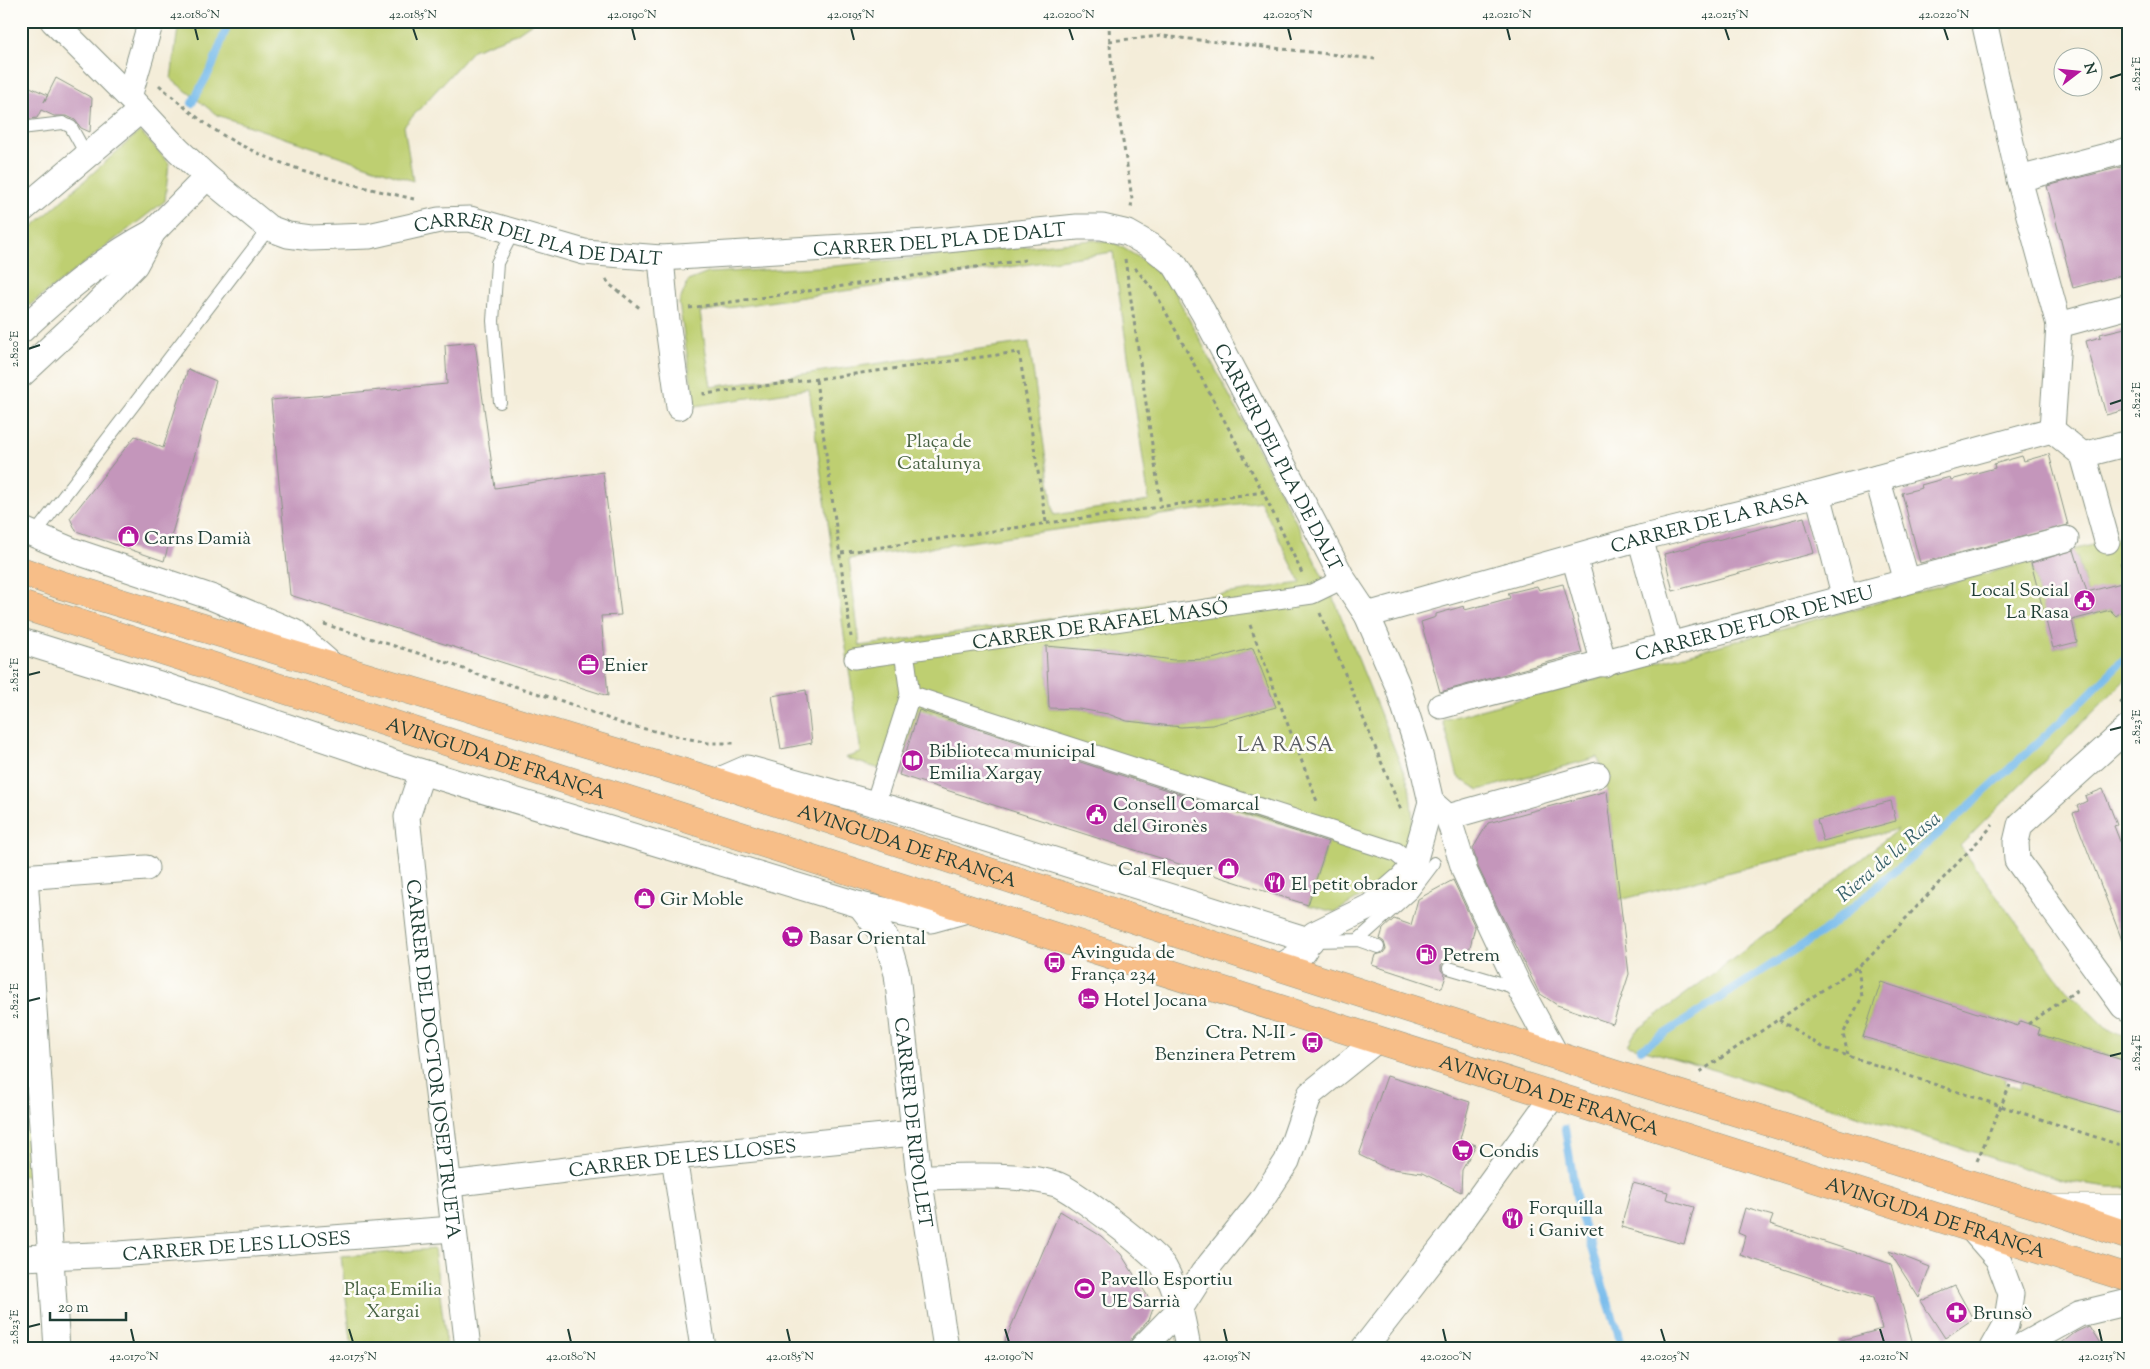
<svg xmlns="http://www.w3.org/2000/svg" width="2150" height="1369" viewBox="0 0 2150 1369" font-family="'Sorts Mill Goudy',serif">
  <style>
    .green { fill: #becf71; stroke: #6e8652; fill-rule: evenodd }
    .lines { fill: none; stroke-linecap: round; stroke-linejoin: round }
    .stream { stroke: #75baeb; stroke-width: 8 }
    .building { fill: #c496bb }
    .service-casing { stroke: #8a9586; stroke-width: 14 }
    .pedestrian-casing { stroke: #8a9586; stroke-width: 21 }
    .minor-casing { stroke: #8a9586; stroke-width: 27 }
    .tertiary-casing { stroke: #8a9586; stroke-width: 29 }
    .primary-casing { stroke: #8a9586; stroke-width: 29 }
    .path { stroke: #8a9586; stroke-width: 3; stroke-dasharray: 4 4; stroke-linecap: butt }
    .service { stroke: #fff; stroke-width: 12 }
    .pedestrian { stroke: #fff; stroke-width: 19 }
    .minor { stroke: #fff; stroke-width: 25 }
    .tertiary { stroke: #fff; stroke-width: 28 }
    .primary { stroke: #f7be88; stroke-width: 28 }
    .ticks { fill: none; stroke: #1f3d34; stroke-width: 2 }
    .labels { text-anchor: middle; stroke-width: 5; stroke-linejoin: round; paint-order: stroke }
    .street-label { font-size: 19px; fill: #1f3d34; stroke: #fdfcf7 }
    .park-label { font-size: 19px; fill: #476243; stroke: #fdfcf7 }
    .poi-label { font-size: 19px; fill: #1f3d34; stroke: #fdfcf7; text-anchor: start }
    .neighbourhood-label { font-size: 20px; letter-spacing: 1px; fill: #595c63; stroke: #fdfcf7 }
    .water-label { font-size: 20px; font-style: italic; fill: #39626b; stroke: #fdfcf7 }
    .neatline { fill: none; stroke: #1f3d34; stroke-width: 2 }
    .ticks-label { font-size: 12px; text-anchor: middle; fill: #1f3d34 }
  </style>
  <rect width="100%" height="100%" fill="#fdfcf7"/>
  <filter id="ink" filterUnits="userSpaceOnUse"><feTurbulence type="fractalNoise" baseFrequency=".02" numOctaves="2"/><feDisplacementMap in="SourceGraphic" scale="10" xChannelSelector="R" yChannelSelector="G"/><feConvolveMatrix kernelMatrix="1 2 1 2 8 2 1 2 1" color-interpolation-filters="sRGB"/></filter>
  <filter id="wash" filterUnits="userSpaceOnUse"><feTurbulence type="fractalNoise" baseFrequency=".0096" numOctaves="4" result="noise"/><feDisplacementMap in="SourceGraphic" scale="20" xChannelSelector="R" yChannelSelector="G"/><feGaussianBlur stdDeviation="1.12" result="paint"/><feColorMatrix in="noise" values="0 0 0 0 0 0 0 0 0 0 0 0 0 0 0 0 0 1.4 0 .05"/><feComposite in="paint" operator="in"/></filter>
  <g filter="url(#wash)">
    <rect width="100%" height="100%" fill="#f4edd9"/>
    <path class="green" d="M179,21H535L516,34L473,50L404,126L413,181L217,115L171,79Z
      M140,131L169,163L165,201L21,312V237Z
      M1093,240L1115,243L1143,260L1170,283L1293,516L1336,604L1409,785L1413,819L1399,865L1380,886L1335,912L1308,905L1329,839L920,709L899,775L845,758L861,753L809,389L695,406L679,303L688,281L708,273L835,266ZM1113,252L1149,501L1054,515L1029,342L711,387L700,312ZM1260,501L1301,583L860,646L849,559ZM1046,646L1114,652L1173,660L1212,659L1253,648L1275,707L1212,725L1181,727L1127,721L1108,714L1079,709L1049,708Z
      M2129,535V595L2087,592L2077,556L2032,568L2054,648L2077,642L2072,620L2110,610L2116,616L2129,606V676L1960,846L2065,988L2108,1030L2129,1038V1061L2038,1034L2040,1028L2018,1026L1881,983L1863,1037L2006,1078L2005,1084L2019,1089L2021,1083L2129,1115V1187H2109L2064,1181L1718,1071L1628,1045L1636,1031L1792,915L1898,829L1620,900L1607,791L1598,757L1479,790L1458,777L1443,720Z
      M21,1071H25L33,1175L21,1176Z
      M434,1249L447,1348H352L341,1256Z"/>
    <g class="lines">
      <path class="stream" d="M192,103L212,67L229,21
        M1641,1049L1827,929L1943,830L2074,709L2129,654
        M1565,1129L1578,1207L1618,1333L1621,1348"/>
    </g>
    <g id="blocks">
      <path class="building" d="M56,78L92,98L90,132L81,128L75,120L67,116H54L41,110L37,118L21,120V83L48,95L44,102Z
        M2129,165V273L2073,288L2047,186Z
        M2129,327V409L2106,415L2086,341L2101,337L2100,334Z
        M475,342L495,488L603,472L621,615L601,616L608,696L290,595L271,400L447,384L445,345Z
        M188,369L216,381L164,561L76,531L70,518L135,436L163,448Z
        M2049,454L2068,525L1920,563L1902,493L1922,488L1921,485L1950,477L1951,480L1995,468L1994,464L2022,456L2024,461Z
        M1804,517L1814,553L1673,591L1664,554Z
        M2074,550L2087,592L2129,581V606L2116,616L2110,610L2072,620L2077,642L2053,648L2031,563Z
        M1563,584L1582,653L1440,692L1421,622L1436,617V614L1464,606L1465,610L1510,598L1508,593L1537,586L1539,590Z
        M1046,646L1114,652L1173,660L1212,659L1253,648L1276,707L1212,725L1181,727L1127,721L1108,714L1079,709L1049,708Z
        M806,690L812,743L781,749L772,696Z
        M919,710L1328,842L1308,905L899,775Z
        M2103,789L2117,825L2114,826L2129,864L2127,953L2073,813L2079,811L2077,806L2087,801L2085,796Z
        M1607,791L1629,974L1613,1024L1557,1005L1539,993L1478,867L1473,848L1488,823Z
        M1891,801L1896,821L1823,841L1817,820Z
        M1453,880L1475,927L1468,955L1455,951L1452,960H1447L1441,965V970L1446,976L1442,988L1372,965L1375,955L1383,953L1386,949L1384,942L1380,939L1383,929L1394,919L1411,925L1418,899Z
        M1881,982L2018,1026L2020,1021L2040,1028L2038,1034L2129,1062V1115L1863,1037Z
        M1387,1076L1470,1102L1460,1139L1476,1145L1462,1170L1461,1192L1422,1173L1386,1168L1359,1155Z
        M1633,1183L1668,1192L1666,1199L1694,1207L1684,1244L1621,1227Z
        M1745,1208L1773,1216L1770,1224L1891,1264L1914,1348H1839L1838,1341L1882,1329L1873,1298L1740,1255L1745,1236L1738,1233Z
        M1060,1211L1101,1236L1121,1254L1154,1306L1149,1320L1132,1338L1128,1348H1002Z
        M1889,1251L1930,1267L1919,1298Z
        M1955,1286L1973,1319L1945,1338L1921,1301Z
        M2089,1326L2103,1348H2055L2076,1332Z"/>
    </g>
  </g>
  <g filter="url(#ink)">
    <use href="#blocks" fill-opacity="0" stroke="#8a9586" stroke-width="1"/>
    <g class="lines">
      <defs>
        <path id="service" d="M21,128L63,123L71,127L87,156
          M500,402L493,321L497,263L514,230
          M34,535L269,228
          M1358,940L1412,892L1434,863
          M1314,941L1358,940L1378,947
          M1449,968L1520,989"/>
        <path id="pedestrian" d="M854,659L1312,594L1343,579
          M910,695L1396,852L1413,866
          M875,804L910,695L904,651"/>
        <g id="minor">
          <path id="s1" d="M53,21L129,97L178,150L207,177L269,228L288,235L311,238L369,236L439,220L470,219L584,252L661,258L927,242L1077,227H1102L1128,233L1151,246L1175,265L1203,312L1343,579L1367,615L1397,684L1420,755L1431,802"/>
          <path d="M1984,21L2019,179L2059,325L2052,430"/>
          <path d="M129,97L151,21"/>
          <path d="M2019,179L2129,150"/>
          <path d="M21,211L141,110"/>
          <path d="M661,258L666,313L679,407"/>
          <path d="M2059,325L2129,306"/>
          <path d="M21,331C59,295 107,256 153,232"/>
          <path d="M21,375L93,308L135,265L153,232L207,177"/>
          <path d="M2052,430L2083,455L2107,541"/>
          <path d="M2083,455L2129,443"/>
          <path d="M1877,478L1907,581"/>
          <path d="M1818,494L1845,598"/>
          <path d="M21,529L71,550L211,597L294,632L335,668"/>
          <path d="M1640,538L1670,646"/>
          <path d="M1574,557L1604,664"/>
          <path id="s2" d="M1367,615L1640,538L1818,494L2052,430"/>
          <path d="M21,641L169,687L422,772L860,905L931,920L971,909"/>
          <path id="s3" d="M1441,706L2066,539"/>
          <path d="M2129,727L2020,825L2016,842L2017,860L2123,1006L2129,1010"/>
          <path id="s4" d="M422,772L407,817L426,992L468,1348"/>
          <path d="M715,782L747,768L889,808L1311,941"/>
          <path d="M1431,802L1448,817L1465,872L1520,989L1556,1055"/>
          <path d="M1448,817L1597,775"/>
          <path d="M25,876L57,1348"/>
          <path d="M21,877L146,868"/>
          <path id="s5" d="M860,905L887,940L897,974L919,1177L946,1348"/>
          <path d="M1280,967L1303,952L1314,934L1371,906L1402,879L1413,866L1431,802"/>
          <path d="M674,1157L703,1348"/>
          <path d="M919,1177C964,1177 1012,1172 1056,1184C1071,1188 1157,1254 1164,1267C1178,1292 1183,1321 1188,1348"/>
          <path id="s6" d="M450,1184L674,1157L914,1133"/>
          <path d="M1970,1227L1998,1259L2011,1294L2006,1325L1993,1348"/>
          <path id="s7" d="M21,1258L119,1254L453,1229"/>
          <path d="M1142,1348L1180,1309L1203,1273L1261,1201L1287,1161L1310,1094L1377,1040"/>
          <path d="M1364,1348L1455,1231L1553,1096"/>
          <path d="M2018,1348L2079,1314L2129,1302"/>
        </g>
        <path id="tertiary" d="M2055,1209H2129"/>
        <g id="primary">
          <path id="s8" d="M21,571L61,585L715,782L1280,967L1614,1074L2050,1209L2129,1236"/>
          <path id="s9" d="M21,605L1318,1021L2129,1278"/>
        </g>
      </defs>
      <use href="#service" class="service-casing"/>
      <use href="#pedestrian" class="pedestrian-casing"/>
      <use href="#minor" class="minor-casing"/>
      <use href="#tertiary" class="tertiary-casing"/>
      <use href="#primary" class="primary-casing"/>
      <path class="path" d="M1109,21C1110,81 1124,140 1132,199L1131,208
        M1109,41L1162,36L1375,59
        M159,85C186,109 215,134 249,149C301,174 358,186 414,199
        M1125,259L1161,506
        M1135,268L1155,292L1263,492L1302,573
        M606,279L609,284L641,309
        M689,308L1025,260
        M816,380L851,637
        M704,392V394L1019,352L1046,522
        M841,553L1263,492
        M2120,564L2129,562
        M1320,613L1401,810
        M324,624L443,661L479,675L562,701L623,724L708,743H737
        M1250,625L1318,804
        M2120,703L2129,696
        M1779,1020L1824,1048L2129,1148
        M2028,1024L2079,989
        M1848,1055L1843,1034L1862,997L1858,967
        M1700,1072L1866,961L1993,825
        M1977,1161L2010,1085"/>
      <use href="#service" class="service"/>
      <use href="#pedestrian" class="pedestrian"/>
      <use href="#minor" class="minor"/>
      <use href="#tertiary" class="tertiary"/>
      <use href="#primary" class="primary"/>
    </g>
  </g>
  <path class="ticks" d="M195,28L198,40M413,28L417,40M632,28L635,40M851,28L854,40M1069,28L1073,40M1288,28L1291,40M1507,28L1510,40M1725,28L1729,40M1944,28L1948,40M2110,78L2122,74M28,349L40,345M2110,404L2122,400M28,675L40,672M2110,730L2122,727M28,1001L40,998M2110,1056L2122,1053M28,1327L40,1324M131,1329L134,1342M349,1329L353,1342M568,1329L571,1342M787,1329L790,1342M1005,1329L1009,1342M1224,1329L1227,1342M1443,1329L1446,1342M1661,1329L1665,1342M1880,1329L1884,1342M2099,1329L2102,1342"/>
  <defs>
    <symbol id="shop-disc" viewBox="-11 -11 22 22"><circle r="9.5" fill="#b5179e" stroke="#fdfcf7"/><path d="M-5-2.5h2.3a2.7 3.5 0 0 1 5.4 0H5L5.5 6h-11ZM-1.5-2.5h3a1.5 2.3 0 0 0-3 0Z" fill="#fff"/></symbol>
    <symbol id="civic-disc" viewBox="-11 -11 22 22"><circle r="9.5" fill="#b5179e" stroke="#fdfcf7"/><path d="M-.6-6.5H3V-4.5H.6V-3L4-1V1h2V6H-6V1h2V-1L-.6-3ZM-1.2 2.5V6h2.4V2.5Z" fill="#fff"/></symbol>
    <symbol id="office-disc" viewBox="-11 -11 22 22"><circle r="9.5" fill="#b5179e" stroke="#fdfcf7"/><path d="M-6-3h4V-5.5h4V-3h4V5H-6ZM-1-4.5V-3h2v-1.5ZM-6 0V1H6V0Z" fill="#fff"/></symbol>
    <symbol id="library-disc" viewBox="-11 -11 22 22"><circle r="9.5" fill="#b5179e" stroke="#fdfcf7"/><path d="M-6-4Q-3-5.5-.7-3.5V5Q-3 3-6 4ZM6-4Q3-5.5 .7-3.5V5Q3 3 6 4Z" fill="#fff"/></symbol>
    <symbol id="restaurant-disc" viewBox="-11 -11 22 22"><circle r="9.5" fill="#b5179e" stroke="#fdfcf7"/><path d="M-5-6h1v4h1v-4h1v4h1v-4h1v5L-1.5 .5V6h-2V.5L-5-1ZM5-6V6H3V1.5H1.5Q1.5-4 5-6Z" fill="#fff"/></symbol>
    <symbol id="supermarket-disc" viewBox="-11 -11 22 22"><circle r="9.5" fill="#b5179e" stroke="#fdfcf7"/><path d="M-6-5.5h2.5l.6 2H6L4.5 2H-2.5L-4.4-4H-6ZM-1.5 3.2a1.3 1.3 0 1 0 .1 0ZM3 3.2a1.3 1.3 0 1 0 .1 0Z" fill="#fff"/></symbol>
    <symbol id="fuel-disc" viewBox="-11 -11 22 22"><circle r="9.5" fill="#b5179e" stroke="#fdfcf7"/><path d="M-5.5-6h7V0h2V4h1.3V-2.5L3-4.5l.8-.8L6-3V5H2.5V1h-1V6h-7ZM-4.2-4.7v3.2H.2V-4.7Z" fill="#fff"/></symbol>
    <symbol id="bus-disc" viewBox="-11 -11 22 22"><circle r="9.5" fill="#b5179e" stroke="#fdfcf7"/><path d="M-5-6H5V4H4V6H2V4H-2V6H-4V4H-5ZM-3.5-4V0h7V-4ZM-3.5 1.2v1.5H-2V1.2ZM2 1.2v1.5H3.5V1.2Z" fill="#fff"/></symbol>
    <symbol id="hotel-disc" viewBox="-11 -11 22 22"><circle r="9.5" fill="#b5179e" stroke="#fdfcf7"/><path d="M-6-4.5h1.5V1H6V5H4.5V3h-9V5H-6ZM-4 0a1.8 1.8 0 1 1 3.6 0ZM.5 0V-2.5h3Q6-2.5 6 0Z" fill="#fff"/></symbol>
    <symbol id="stadium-disc" viewBox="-11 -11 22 22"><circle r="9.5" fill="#b5179e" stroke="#fdfcf7"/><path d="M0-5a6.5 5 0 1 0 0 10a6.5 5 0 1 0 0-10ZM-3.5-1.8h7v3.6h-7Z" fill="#fff"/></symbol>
    <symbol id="pharmacy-disc" viewBox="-11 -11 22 22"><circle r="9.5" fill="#b5179e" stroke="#fdfcf7"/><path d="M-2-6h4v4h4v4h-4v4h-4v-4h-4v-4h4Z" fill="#fff"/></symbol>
  </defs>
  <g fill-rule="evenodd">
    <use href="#shop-disc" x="116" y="524" width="25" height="25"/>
    <use href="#civic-disc" x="2072" y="588" width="25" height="25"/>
    <use href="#office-disc" x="576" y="652" width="25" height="25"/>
    <use href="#library-disc" x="900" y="748" width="25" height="25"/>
    <use href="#civic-disc" x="1084" y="802" width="25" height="25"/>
    <use href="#shop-disc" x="1216" y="856" width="25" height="25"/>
    <use href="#restaurant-disc" x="1262" y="870" width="25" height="25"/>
    <use href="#shop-disc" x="632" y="886" width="25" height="25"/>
    <use href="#supermarket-disc" x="780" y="924" width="25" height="25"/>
    <use href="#fuel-disc" x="1414" y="942" width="25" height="25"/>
    <use href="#bus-disc" x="1042" y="950" width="25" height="25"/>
    <use href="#hotel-disc" x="1076" y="986" width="25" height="25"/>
    <use href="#bus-disc" x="1300" y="1030" width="25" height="25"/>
    <use href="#supermarket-disc" x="1450" y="1138" width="25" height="25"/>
    <use href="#restaurant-disc" x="1500" y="1206" width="25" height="25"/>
    <use href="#stadium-disc" x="1072" y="1276" width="25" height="25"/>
    <use href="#pharmacy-disc" x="1944" y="1300" width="25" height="25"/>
  </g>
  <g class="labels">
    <g class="street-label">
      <text dy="7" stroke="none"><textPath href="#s1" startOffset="979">CARRER DEL PLA DE DALT</textPath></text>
      <text dy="7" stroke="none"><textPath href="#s1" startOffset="574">CARRER DEL PLA DE DALT</textPath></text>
      <text dy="7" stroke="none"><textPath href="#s1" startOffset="1444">CARRER DEL PLA DE DALT</textPath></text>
      <text dy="7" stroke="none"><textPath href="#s2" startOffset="355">CARRER DE LA RASA</textPath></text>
      <text dy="7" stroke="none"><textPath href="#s3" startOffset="324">CARRER DE FLOR DE NEU</textPath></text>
      <text transform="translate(1100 624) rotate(-8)" y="7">CARRER DE RAFAEL MASÓ</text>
      <text dy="7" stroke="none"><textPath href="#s9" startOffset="499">AVINGUDA DE FRANÇA</textPath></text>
      <text dy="7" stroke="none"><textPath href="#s8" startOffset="928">AVINGUDA DE FRANÇA</textPath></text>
      <text dy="7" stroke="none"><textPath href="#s4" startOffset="291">CARRER DEL DOCTOR JOSEP TRUETA</textPath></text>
      <text dy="7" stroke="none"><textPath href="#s9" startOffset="1605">AVINGUDA DE FRANÇA</textPath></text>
      <text dy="7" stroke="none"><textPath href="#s5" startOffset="229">CARRER DE RIPOLLET</textPath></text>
      <text dy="7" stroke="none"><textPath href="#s6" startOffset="234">CARRER DE LES LLOSES</textPath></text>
      <text dy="7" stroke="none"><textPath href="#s9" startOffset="2010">AVINGUDA DE FRANÇA</textPath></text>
      <text dy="7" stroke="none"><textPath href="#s7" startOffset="216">CARRER DE LES LLOSES</textPath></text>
    </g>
    <g class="park-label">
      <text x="939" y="447">Plaça de<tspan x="939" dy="22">Catalunya</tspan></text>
      <text x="393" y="1295">Plaça Emilia<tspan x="393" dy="22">Xargai</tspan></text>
    </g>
    <g class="poi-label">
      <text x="144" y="544">Carns Damià</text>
      <text x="2069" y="596" text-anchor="end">Local Social<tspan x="2069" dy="22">La Rasa</tspan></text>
      <text x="604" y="671">Enier</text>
      <text x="929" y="757">Biblioteca municipal<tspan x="929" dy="22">Emilia Xargay</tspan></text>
      <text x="1113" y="810">Consell Comarcal<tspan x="1113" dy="22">del Gironès</tspan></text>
      <text x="1213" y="875" text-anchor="end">Cal Flequer</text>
      <text x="1291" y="890">El petit obrador</text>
      <text x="660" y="905">Gir Moble</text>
      <text x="809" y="944">Basar Oriental</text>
      <text x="1071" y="958">Avinguda de<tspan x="1071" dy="22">França 234</tspan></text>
      <text x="1443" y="961">Petrem</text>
      <text x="1104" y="1006">Hotel Jocana</text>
      <text x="1296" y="1038" text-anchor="end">Ctra. N-II -<tspan x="1296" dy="22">Benzinera Petrem</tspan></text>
      <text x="1479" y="1157">Condis</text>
      <text x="1529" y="1214">Forquilla<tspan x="1529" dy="22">i Ganivet</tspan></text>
      <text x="1101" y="1285">Pavello Esportiu<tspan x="1101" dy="22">UE Sarrià</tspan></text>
      <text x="1973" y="1319">Brunsò</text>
    </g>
    <g class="neighbourhood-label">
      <text x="1286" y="751">LA RASA</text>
    </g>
    <g class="water-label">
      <text transform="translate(1888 856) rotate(-40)" y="7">Riera de la Rasa</text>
    </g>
  </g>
  <rect width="2150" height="1369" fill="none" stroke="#fdfcf7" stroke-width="55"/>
  <g transform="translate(2078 72) rotate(74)"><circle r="24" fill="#fdfcf7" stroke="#a4b0a9"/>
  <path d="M0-4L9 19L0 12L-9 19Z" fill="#b5179e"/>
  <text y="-8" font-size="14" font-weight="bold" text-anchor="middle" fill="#1f3d34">N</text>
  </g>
  <path d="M50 1312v8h76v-8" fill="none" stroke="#1f3d34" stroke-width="2.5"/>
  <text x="58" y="1312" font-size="15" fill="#1f3d34" stroke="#fdfcf7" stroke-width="4" paint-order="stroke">20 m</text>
  <rect x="28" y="28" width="2094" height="1314" class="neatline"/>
  <g class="ticks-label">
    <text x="195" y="18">42.0180°N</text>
    <text x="413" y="18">42.0185°N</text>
    <text x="632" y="18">42.0190°N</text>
    <text x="851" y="18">42.0195°N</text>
    <text x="1069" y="18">42.0200°N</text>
    <text x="1288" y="18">42.0205°N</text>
    <text x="1507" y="18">42.0210°N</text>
    <text x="1725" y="18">42.0215°N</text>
    <text x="1944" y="18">42.0220°N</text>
    <text transform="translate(2136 74) rotate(-90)" y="4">2.821°E</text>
    <text transform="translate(14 349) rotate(-90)" y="4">2.820°E</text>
    <text transform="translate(2136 400) rotate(-90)" y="4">2.822°E</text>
    <text transform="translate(14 675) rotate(-90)" y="4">2.821°E</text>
    <text transform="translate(2136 727) rotate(-90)" y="4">2.823°E</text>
    <text transform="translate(14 1001) rotate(-90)" y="4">2.822°E</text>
    <text transform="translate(2136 1053) rotate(-90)" y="4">2.824°E</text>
    <text transform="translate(14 1327) rotate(-90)" y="4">2.823°E</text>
    <text x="134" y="1360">42.0170°N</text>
    <text x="353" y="1360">42.0175°N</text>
    <text x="571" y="1360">42.0180°N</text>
    <text x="790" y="1360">42.0185°N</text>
    <text x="1009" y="1360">42.0190°N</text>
    <text x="1227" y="1360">42.0195°N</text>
    <text x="1446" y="1360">42.0200°N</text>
    <text x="1665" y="1360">42.0205°N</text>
    <text x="1884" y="1360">42.0210°N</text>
    <text x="2102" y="1360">42.0215°N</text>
  </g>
</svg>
